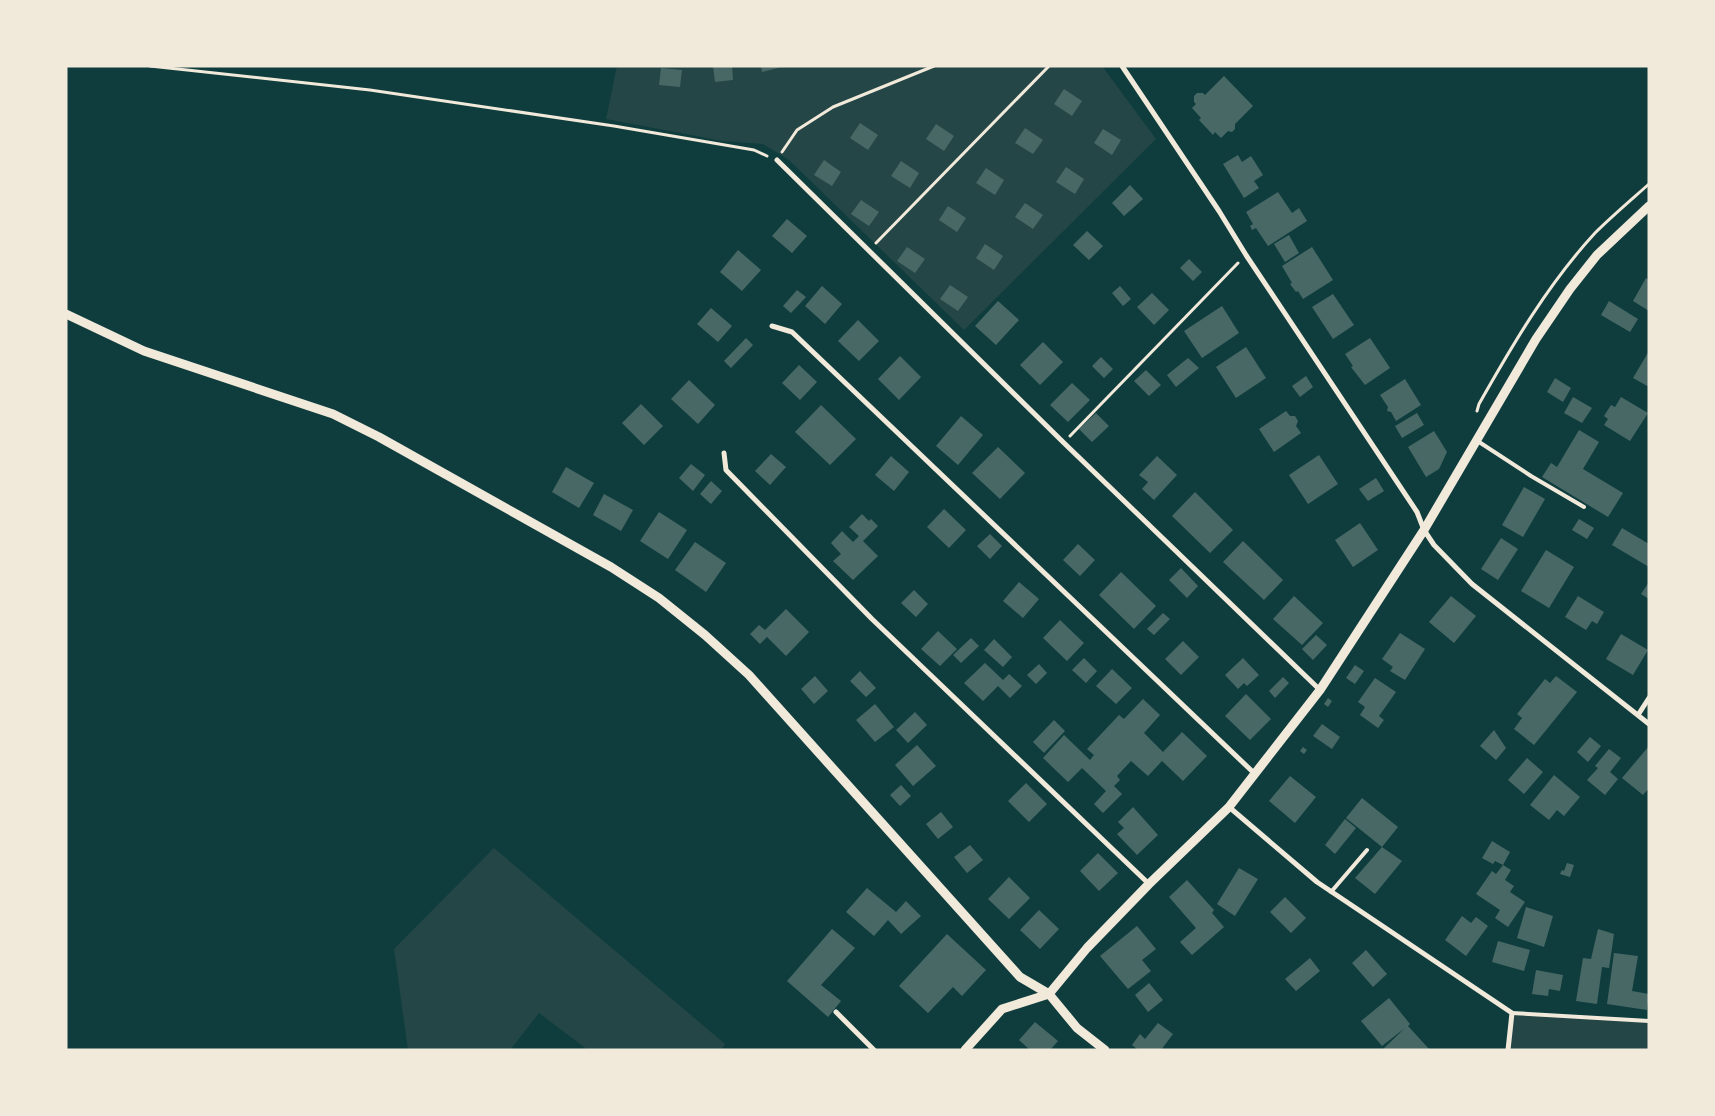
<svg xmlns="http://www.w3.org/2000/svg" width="1715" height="1116" viewBox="0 0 1715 1116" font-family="Raleway,sans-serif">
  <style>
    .green { fill: #244646 }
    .building { fill: #486865 }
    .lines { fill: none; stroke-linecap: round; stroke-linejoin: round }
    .path { stroke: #f1e9da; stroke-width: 3 }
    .service { stroke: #f1e9da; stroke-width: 4 }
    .minor { stroke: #f1e9da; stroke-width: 5 }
    .tertiary { stroke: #f1e9da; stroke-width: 9 }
  </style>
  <rect width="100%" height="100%" fill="#0f3d3e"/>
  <path class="green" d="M617,66H1102L1156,139L964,330L789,160L763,144L723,141L606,119Z
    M494,848L725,1044L721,1050H588L539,1013L510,1050H408L394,949Z
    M1512,1013L1649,1021V1050H1508Z"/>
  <path class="building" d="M713,66H732L733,80L715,82Z
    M761,66H782V67L762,72Z
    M661,68L682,70L680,87L659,85Z
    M1224,76L1253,106L1235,124V129L1232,132L1228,131L1221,138L1215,132L1213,135L1199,120L1201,118L1192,108L1196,104L1194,102V96L1197,93H1203L1205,95Z
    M1064,89L1082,101L1072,116L1054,104Z
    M860,123L878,135L868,150L850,138Z
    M936,124L954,136L944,151L926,139Z
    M1025,128L1043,140L1033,154L1015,143Z
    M1103,129L1121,140L1112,155L1094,143Z
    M1238,155L1242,162L1251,156L1263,175L1254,181L1259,188L1244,198L1223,164Z
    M824,160L841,172L832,186L814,175Z
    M901,161L919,173L910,188L891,176Z
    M1066,167L1084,179L1075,194L1056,182Z
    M986,168L1004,180L995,195L976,183Z
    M1130,185L1143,199L1124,216L1112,203Z
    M1278,192L1292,213L1299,208L1307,221L1268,246L1256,228L1252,230L1250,226L1253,224L1246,212Z
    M861,200L879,212L869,226L851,214Z
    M1025,203L1043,215L1033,229L1015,217Z
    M948,206L966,218L957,232L939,220Z
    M787,219L807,236L792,253L772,236Z
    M1087,231L1103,246L1089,260L1073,245Z
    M1289,235L1299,253L1285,262L1274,244Z
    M985,244L1003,256L994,270L976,258Z
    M907,247L925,259L915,273L897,261Z
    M1312,247L1333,280L1303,299L1298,291L1296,292L1290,284L1292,283L1282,266Z
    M738,250L761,270L742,291L720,272Z
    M1189,259L1202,272L1193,281L1180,268Z
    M1646,278L1649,280V311L1633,301Z
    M950,285L968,297L958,311L940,299Z
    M822,286L842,304L825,324L805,306Z
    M1120,286L1131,299L1123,306L1112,293Z
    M797,290L806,297L791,313L783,306Z
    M1152,293L1169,310L1154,325L1137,307Z
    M1333,294L1354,325L1333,339L1312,307Z
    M998,301L1019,320L996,345L975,326Z
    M1609,301L1638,319L1630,332L1601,315Z
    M1222,306L1239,333L1202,358L1184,331Z
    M711,308L732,326L718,342L697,324Z
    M858,320L879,341L859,361L838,341Z
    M746,338L753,345L731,368L724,361Z
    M1370,338L1390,368L1365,385L1351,367L1353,366L1345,354Z
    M1043,342L1063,362L1040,385L1020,365Z
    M1246,347L1266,378L1236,398L1216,367Z
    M1649,351V387L1633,378Z
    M900,356L921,377L899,400L878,379Z
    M1101,357L1113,369L1104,378L1092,366Z
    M1188,358L1199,368L1176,387L1167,375Z
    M799,365L817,382L800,400L782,383Z
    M1146,370L1161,385L1149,396L1134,381Z
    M1306,376L1313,387L1300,397L1292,386Z
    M1555,378L1571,388L1563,402L1547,392Z
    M1405,379L1421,405L1396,421L1391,412L1387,411L1388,407L1380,395Z
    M689,380L715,405L698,424L671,399Z
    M1072,383L1090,400L1068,422L1050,405Z
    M1573,397L1592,408L1582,423L1564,413Z
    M1621,397L1648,413L1630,441L1604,425L1608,419L1604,416L1611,405L1615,407Z
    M641,404L663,426L644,445L622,423Z
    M821,405L856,439L830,465L795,432Z
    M1286,411L1290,416H1295L1298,421L1296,426L1301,433L1274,452L1259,429Z
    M1096,413L1109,426L1092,442L1079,429Z
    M1417,413L1424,425L1402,438L1395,426Z
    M961,416L983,435L958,465L936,446Z
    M1579,430L1599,442L1583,469L1623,493L1608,517L1542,477L1551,463L1557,467Z
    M1434,431L1447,452L1439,469L1426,477L1408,447Z
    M998,447L1025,473L1000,499L972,473Z
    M771,454L786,467L770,485L755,471Z
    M1319,455L1338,484L1308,504L1289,475Z
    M891,456L909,472L894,491L875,475Z
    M1157,456L1177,475L1154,500L1142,489L1148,482L1139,475Z
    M691,464L705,475L693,491L679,478Z
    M566,467L594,483L579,508L552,492Z
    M1376,478L1384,491L1368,501L1359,489Z
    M711,481L722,491L711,504L700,494Z
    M1524,487L1545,499L1523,537L1502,525Z
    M1195,492L1233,530L1210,553L1172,516Z
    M604,494L633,510L621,531L593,515Z
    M944,509L966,530L949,548L927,527Z
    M659,512L687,530L668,559L640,541Z
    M862,514L869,521L871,519L878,526L863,541L878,556L853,580L833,561L841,554L831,543L842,531L853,542L859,536L849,527Z
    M1579,519L1594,528L1587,539L1572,530Z
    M1360,523L1378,550L1353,567L1335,540Z
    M1622,528L1649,544V567L1612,545Z
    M990,534L1002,546L990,559L977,546Z
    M1501,538L1518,549L1498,580L1481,569Z
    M1243,541L1283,580L1264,600L1223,562Z
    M695,542L726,563L706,592L675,570Z
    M1078,544L1095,560L1080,576L1063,560Z
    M1546,550L1574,567L1549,608L1521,591Z
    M1181,568L1198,586L1187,598L1169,580Z
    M1121,572L1156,606L1134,629L1099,595Z
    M1019,582L1039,599L1023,618L1003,601Z
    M1649,582V599L1641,594Z
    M914,590L928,604L916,617L901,603Z
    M1294,596L1323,623L1302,645L1273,619Z
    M1451,596L1476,616L1454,643L1429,622Z
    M1578,596L1604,612L1597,624L1592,621L1586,630L1565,617Z
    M786,609L809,632L786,656L767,637L760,644L750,634L759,625L765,630Z
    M1163,613L1170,619L1154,635L1147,629Z
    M1060,620L1084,643L1067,661L1043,638Z
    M938,631L957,649L940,666L921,649Z
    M1400,633L1425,649L1405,680L1390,671L1393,667L1382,659Z
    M1621,634L1648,650L1633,675L1606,659Z
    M1316,635L1327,645L1313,660L1302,649Z
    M971,638L979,646L961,663L953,655Z
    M994,639L1012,657L1003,667L984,650Z
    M1183,641L1199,657L1181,675L1165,659Z
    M1084,658L1097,671L1086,683L1072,670Z
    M1243,658L1259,675L1247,686L1244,683L1238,689L1225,675Z
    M985,663L1003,680L1009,674L1022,686L1010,698L998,686L983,701L964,683Z
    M1039,664L1047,673L1036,684L1027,675Z
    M1355,665L1364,671L1355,684L1346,678Z
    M1112,669L1132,688L1116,704L1096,686Z
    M860,671L876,688L866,697L850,681Z
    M815,676L828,691L814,704L801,689Z
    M1556,676L1577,692L1534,745L1514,729L1522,718L1517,714L1545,679L1550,683Z
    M1283,677L1289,683L1275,698L1269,691Z
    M1375,678L1396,692L1379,716L1384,720L1378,728L1360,715L1365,707L1358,702Z
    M1246,694L1271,719L1250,740L1225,716Z
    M1328,698L1332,701L1328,707L1324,704Z
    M1143,699L1160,715L1144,733L1163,752L1182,732L1207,756L1183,781L1162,761L1148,776L1131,761L1117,776L1120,780L1114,786L1122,794L1103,813L1094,804L1106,791L1082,768L1068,782L1043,758L1064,735L1090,760L1094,755L1087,749L1119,715L1124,719Z
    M875,704L894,727L875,742L856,720Z
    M915,712L927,725L908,743L896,730Z
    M1054,720L1065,731L1044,753L1033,742Z
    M1322,724L1340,737L1332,749L1313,736Z
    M1494,730L1506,748L1496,760L1480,746Z
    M1590,737L1601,746L1588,762L1577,752Z
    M917,745L936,766L913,786L895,765Z
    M1649,746V788L1643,795L1622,778Z
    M1303,747L1307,750L1304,754L1300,751Z
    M1609,749L1621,758L1610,772L1618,779L1605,795L1587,780L1598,768L1595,766Z
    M1527,758L1543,772L1524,794L1508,780Z
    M1554,775L1580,797L1564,816L1557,810L1549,820L1530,805Z
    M1290,776L1316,797L1295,823L1269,801Z
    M1026,783L1047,804L1029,822L1008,801Z
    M901,785L911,796L900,806L890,795Z
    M1362,798L1398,827L1382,847L1346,818Z
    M1133,807L1158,835L1137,855L1117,834L1124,828L1118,822Z
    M941,812L953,827L938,839L926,824Z
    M1345,819L1356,828L1335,854L1325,845Z
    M1492,841L1510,852L1503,865L1495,861L1493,864L1482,858Z
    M970,845L983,860L967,873L954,857Z
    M1382,847L1402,861L1375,894L1355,878Z
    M1098,853L1118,873L1099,891L1080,871Z
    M1567,863L1574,865L1570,877L1560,874L1562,870L1564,871Z
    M1503,865L1511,870L1505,880L1514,886L1510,892L1525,902L1508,927L1495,918L1500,910L1476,894L1492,871L1496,874Z
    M1239,868L1258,879L1235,916L1217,904Z
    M1009,877L1030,898L1009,919L988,899Z
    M1187,880L1214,910L1212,913L1224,927L1192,955L1180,942L1196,928L1169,897Z
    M867,888L896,912L906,901L921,916L901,934L888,920L874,936L846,912Z
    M1285,897L1306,918L1291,933L1270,912Z
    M1526,907L1553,916L1544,947L1517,938Z
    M1039,910L1059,929L1040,949L1020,930Z
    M1462,916L1471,923L1476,917L1488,926L1466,956L1445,940Z
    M1137,926L1156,949L1142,960L1151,971L1128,989L1100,956Z
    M832,929L855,948L821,985L841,1001L828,1017L787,981Z
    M1598,929L1614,934L1609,968L1602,967L1597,1004L1576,1001L1583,958L1591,959Z
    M947,934L986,970L962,996L953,987L928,1013L899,986Z
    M1498,941L1530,950L1524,971L1492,962Z
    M1366,950L1387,974L1373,987L1352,963Z
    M1614,953L1638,956L1632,991L1649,994L1647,1010L1607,1004Z
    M1310,958L1320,971L1296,991L1285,979Z
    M1536,970L1563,975L1560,991L1549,989L1548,996L1532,994Z
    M1149,983L1163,1000L1148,1012L1135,995Z
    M1389,998L1410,1024L1408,1026L1430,1050H1382L1405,1028L1382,1046L1361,1021Z
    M1035,1022L1058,1041L1050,1050H1030L1019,1040Z
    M1158,1023L1173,1034L1161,1050H1136L1137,1049L1132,1045L1140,1034L1145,1039Z"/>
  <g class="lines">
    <path class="path" d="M150,66L370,90L614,126L754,150L767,156
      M782,152L797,130L833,107L934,66
      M876,243L1049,66
      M1477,411L1479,404C1513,344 1548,284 1595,233C1612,216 1631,200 1649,184
      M1070,436L1238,263"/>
    <path class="service" d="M1476,440L1531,476L1584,507
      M1331,892L1367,850
      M1512,1013L1649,1021"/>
    <path class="minor" d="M1122,66L1219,211L1246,255L1417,512L1424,530L1434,545L1472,584L1649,724
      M777,160L1064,443L1320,690
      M772,326L792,332L1255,774
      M724,453L726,470L872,619L1149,884
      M1638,715L1649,698
      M1229,807L1317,882L1512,1013L1508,1050
      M836,1012L874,1050"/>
    <path class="tertiary" d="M66,314L144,351L333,414L379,437L611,567L659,598L705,635L749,675L1020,977L1049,994L1077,1028L1105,1050
      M1049,994L1087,948L1149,884L1229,807L1320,690L1424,530L1536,339L1570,289L1597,255L1649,206
      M965,1050L1002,1009L1049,994"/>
  </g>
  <rect width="1715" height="1116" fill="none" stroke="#f1e9da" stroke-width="135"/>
</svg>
